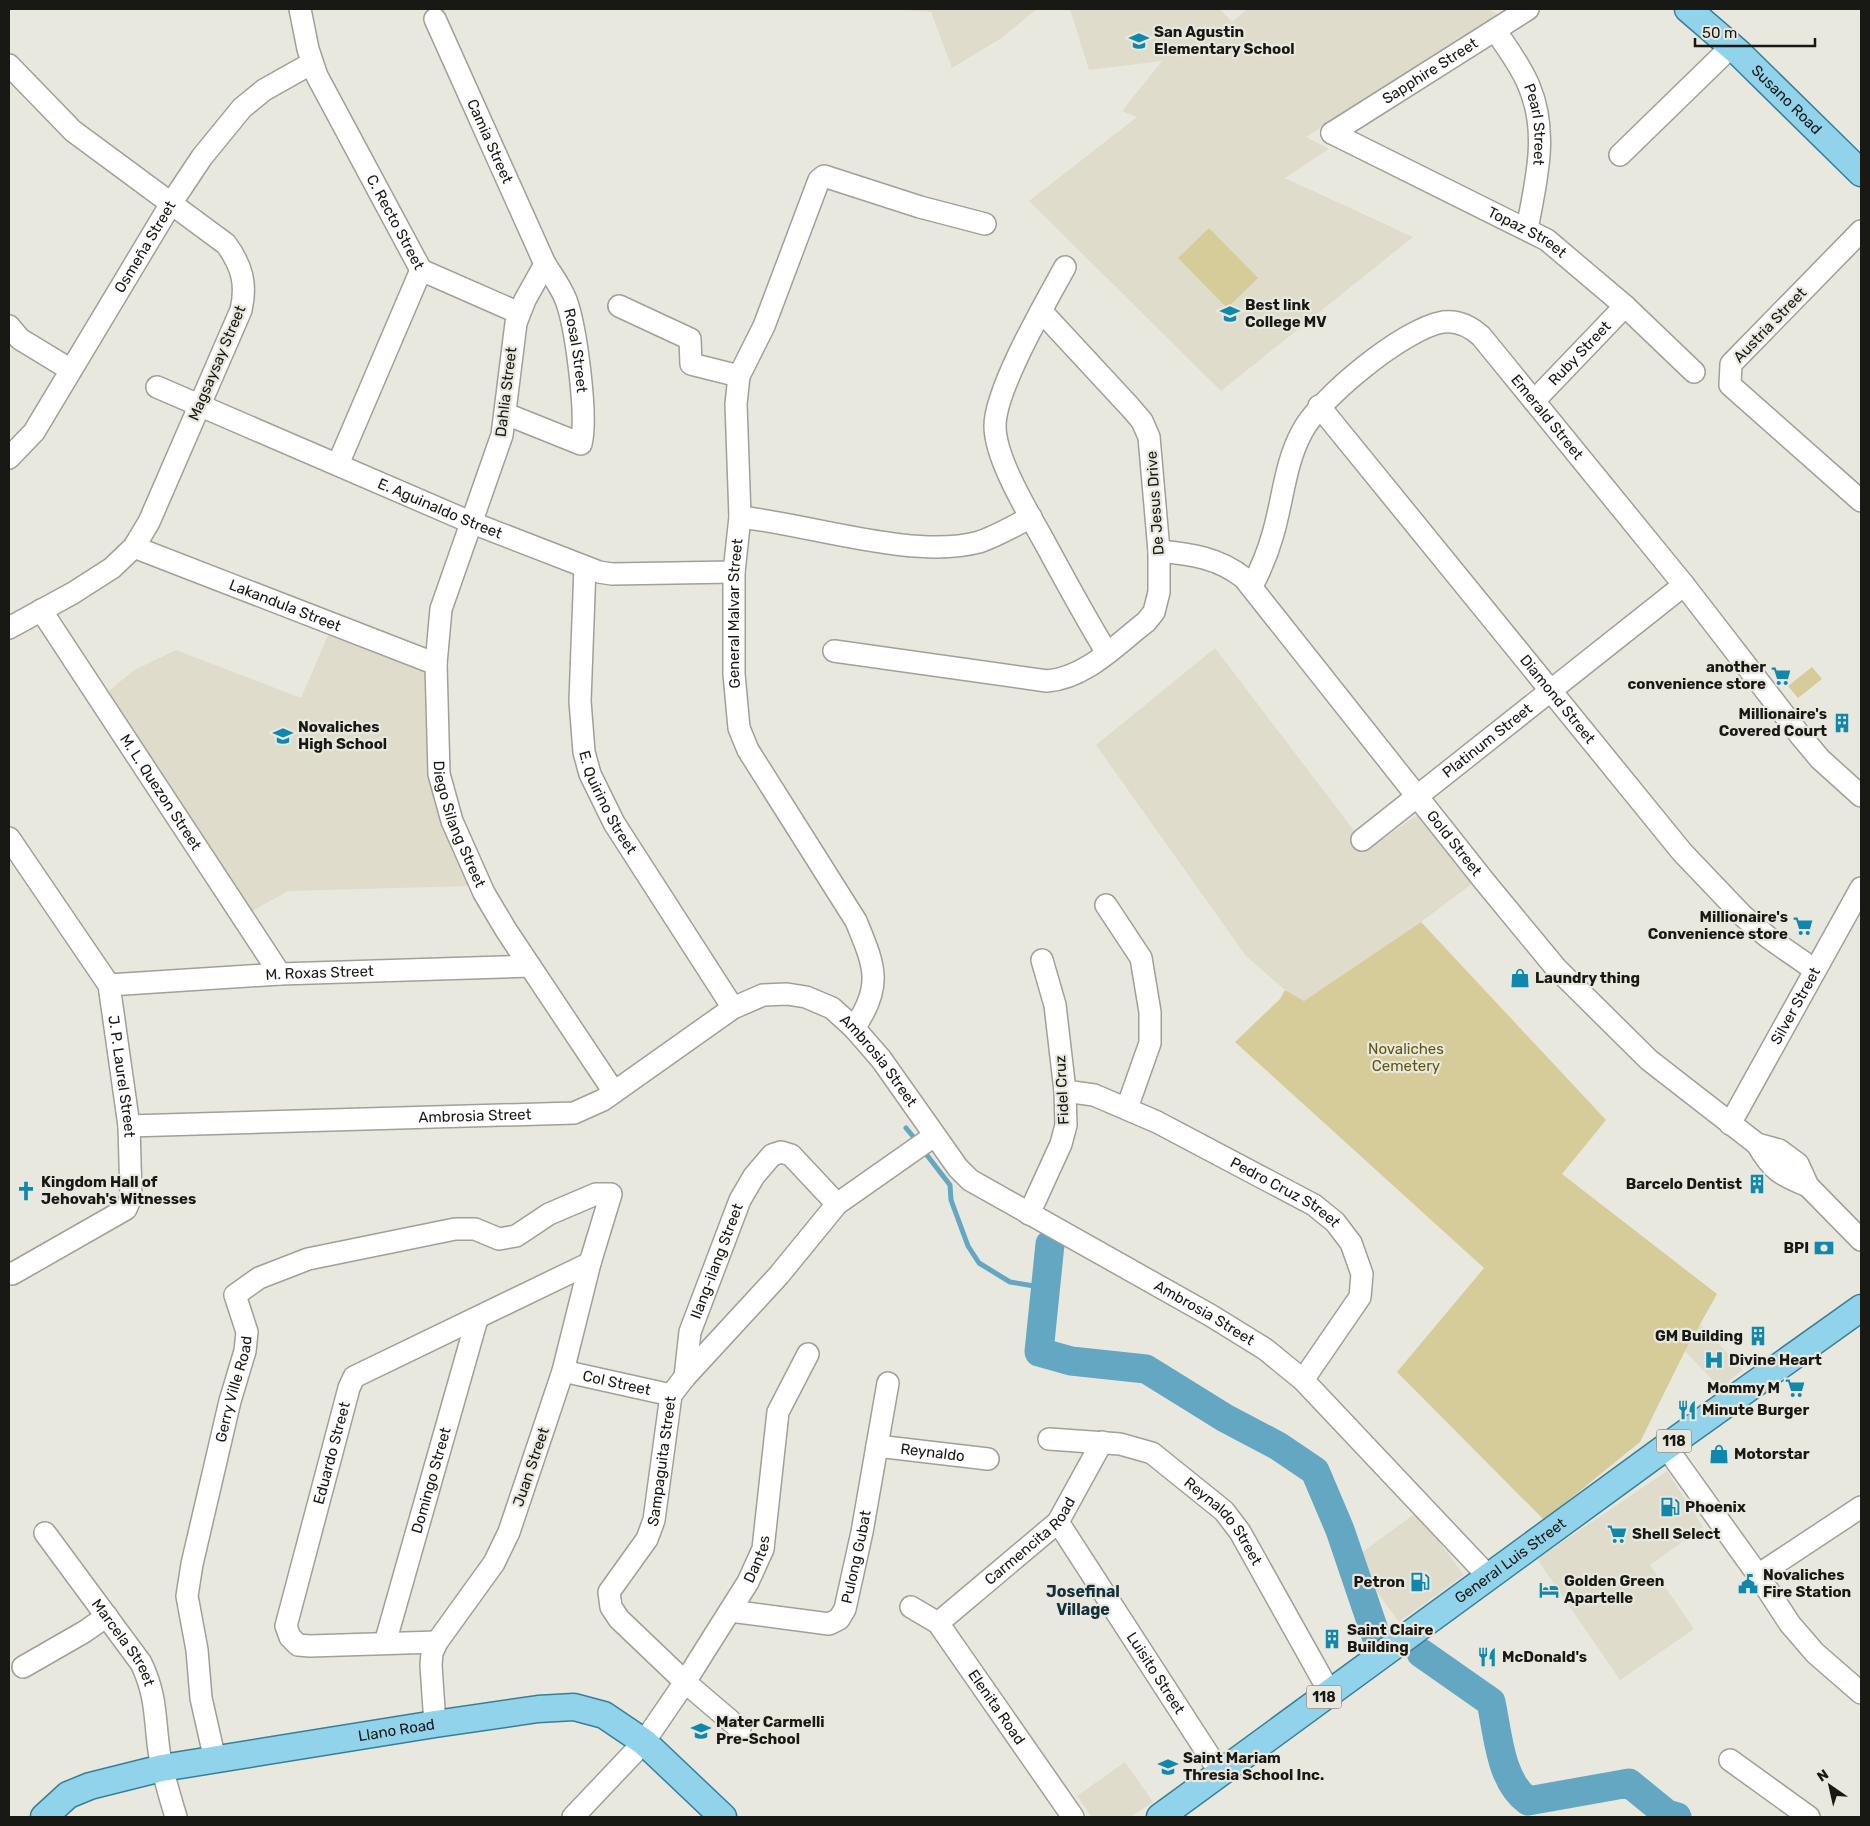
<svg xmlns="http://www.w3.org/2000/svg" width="1870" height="1826" viewBox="0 0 1870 1826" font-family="Rubik,sans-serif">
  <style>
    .built { fill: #dfdccc }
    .green { fill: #d5cc9a }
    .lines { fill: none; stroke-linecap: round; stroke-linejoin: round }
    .stream { stroke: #63a7c2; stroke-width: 5 }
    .river { stroke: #63a7c2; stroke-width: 29 }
    .minor-casing { stroke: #a19f97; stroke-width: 24 }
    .major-casing { stroke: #377f97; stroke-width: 29 }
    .minor { stroke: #fff; stroke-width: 21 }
    .major { stroke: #91d3eb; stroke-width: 26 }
    .labels { text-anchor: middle; stroke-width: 4.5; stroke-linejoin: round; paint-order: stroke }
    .shield { fill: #e9e8df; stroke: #575652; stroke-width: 1 }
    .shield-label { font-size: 14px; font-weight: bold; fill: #181815 }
    .poi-label { font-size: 15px; font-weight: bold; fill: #181815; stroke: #e9e8df; text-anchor: start }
    .street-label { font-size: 15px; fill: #181815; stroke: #e9e8df }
    .park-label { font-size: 15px; fill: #62560d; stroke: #e9e8df }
    .neighbourhood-label { font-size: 16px; font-weight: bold; fill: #13303b; stroke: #e9e8df }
  </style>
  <rect width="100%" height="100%" fill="#e9e8df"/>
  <path class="built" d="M889,9H1037L1000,39L952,68L931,12Z
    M1070,9H1220L1232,22L1247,9H1488L1499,15L1306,137L1329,149L1285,178L1413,237L1221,391L1029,201L1137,117L1122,111L1162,61L1089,70Z
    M329,633L429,671L470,886L288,891L252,911L105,694L134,670L176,650L301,698Z
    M1215,648L1368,849L1419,814L1473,883L1421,922L1304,1001L1285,990L1246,956L1096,745Z
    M1700,1324L1743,1370L1720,1388L1685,1351Z
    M1667,1471L1703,1527L1650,1565L1694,1629L1620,1680L1537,1559Z
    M1417,1512L1464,1575L1399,1622L1353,1559Z
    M1125,1762L1153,1802L1130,1817H1092L1077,1796Z"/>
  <path class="green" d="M1209,228L1258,278L1227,308L1178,258Z
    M1812,667L1822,679L1798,698L1788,686Z
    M1421,922L1606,1120L1562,1174L1717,1294L1685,1351L1640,1442L1544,1520L1397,1372L1484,1268L1235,1042L1280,999L1285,990L1304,1001Z"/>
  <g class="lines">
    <path class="stream" d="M906,1128L916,1140
      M923,1150L950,1185L951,1200L968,1246L979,1263L1010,1282L1046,1288"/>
    <path class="river" d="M1050,1244L1039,1352L1071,1361L1146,1369L1225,1418L1278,1446L1315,1471L1340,1530L1376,1636
      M1421,1653L1491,1702C1498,1734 1500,1781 1528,1801L1629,1783L1667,1814L1677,1817"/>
    <defs>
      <g id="minor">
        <path id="s1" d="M300,9L308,49L317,76L421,270"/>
        <path id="s2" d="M435,19L545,264C552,275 561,287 566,300C576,327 588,417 581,444L506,414"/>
        <path id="s3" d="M1495,30C1507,48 1521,66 1529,86C1549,133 1536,181 1527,229"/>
        <path d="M9,65L73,131L226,244C242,266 247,284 241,310L149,522L134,547L112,568L73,593L9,628"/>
        <path id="s4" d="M1332,133L1547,240L1625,306L1694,372"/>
        <path id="s5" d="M1332,133L1528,9"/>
        <path d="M1620,155L1732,46"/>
        <path d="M1861,231L1731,364L1730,385L1861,501"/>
        <path id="s6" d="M545,264L525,300L516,323L502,435L441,609L436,664L439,774L452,821L484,893L506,930L614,1092"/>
        <path d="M1065,267C1046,302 995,389 995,426C995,459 1029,514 1045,543C1065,580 1085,617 1107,653"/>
        <path d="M421,270L519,313"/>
        <path d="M619,306L690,339L691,364L739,376"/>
        <path d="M9,326L20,339L71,370"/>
        <path id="s7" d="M157,387L470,522L599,572L612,574L734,572"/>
        <path id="s8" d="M1534,401L1625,306"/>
        <path id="s9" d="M1319,406L1682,852L1743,916L1769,938L1815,970"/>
        <path id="s10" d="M9,458L34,432L172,202L202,157L242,108L264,90L312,63"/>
        <path d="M338,464L421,270"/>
        <path d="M740,517C808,524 914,560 979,542C997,536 1014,526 1031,517"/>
        <path id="s11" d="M134,547L436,664"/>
        <path id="s12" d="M1159,551C1191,554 1219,558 1244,578L1485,882L1556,968L1649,1060L1757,1144L1779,1150L1798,1164L1808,1186L1861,1240"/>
        <path id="s13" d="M585,567L580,701L584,752L590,774L614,823L733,1008"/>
        <path id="s14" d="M1252,586C1261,569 1268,552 1273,534C1283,500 1285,463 1302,432C1319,398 1405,328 1443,322C1458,320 1470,326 1481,336L1684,585L1800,735L1820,759L1861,796"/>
        <path id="s15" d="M41,610L280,974"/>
        <path d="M834,651L1047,681C1086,678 1117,644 1146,622L1154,612L1159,592V551L1149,437L1142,421L1130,407L1041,311"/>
        <path id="s16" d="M9,838L109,985L129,1126L131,1197L126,1209L12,1274L9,1273"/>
        <path id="s17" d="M1362,840L1684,585"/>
        <path d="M1106,905L1141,958L1150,1012V1043L1127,1108"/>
        <path id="s18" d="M109,985L280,974L530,966"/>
        <path id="s19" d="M854,1028C884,985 874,965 856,921L748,750L739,728L734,674V572L740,517L736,404L739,376L764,326L819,180L824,176L920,207L985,224"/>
        <path id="s20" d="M1065,1091L1094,1095L1157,1122L1314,1205L1335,1222L1351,1243L1362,1274L1360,1297L1303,1380"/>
        <path id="s21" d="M1730,1124L1861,888"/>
        <path id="s22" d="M129,1126L574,1113L603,1100L733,1008L763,995L787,994L806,997L832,1008L854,1028L881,1059L958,1168L970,1180L1210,1315L1265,1349L1303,1380L1489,1577"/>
        <path d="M1757,1144C1772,1170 1780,1175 1808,1186"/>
        <path d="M1029,1214L1061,1144L1066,1125L1065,1091L1055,1005L1042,960"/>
        <path id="s23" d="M563,1371L671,1395"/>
        <path id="s24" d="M685,1377L690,1332L740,1200L754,1176L772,1155L781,1152L791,1155L837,1204"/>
        <path id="s25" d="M1049,1439L1120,1444L1152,1453L1224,1511L1240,1532L1330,1693"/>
        <path id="s26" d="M877,1446L988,1459"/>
        <path d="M1666,1447L1758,1575L1790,1624L1815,1653L1861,1693"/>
        <path id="s27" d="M1058,1522L1221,1774"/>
        <path id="s28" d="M45,1533L141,1663C158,1698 154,1722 160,1757C164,1778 170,1797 176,1817"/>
        <path d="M1758,1575L1861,1507"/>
        <path id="s29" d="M911,1607L938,1623L1073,1817"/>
        <path id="s30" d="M730,1611L829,1624L839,1619L845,1609L862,1532L888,1383"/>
        <path id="s31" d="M938,1623L1058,1522L1102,1442"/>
        <path id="s32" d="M437,1642L310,1646L298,1645L290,1637L286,1626L349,1388L354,1377L590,1263"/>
        <path id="s33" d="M385,1643L477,1319"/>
        <path d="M23,1667L84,1632L107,1616"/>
        <path id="s34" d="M740,1729L685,1682L619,1619L611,1607L609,1592L647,1539L654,1520L671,1395L685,1377L779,1275L837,1204L934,1136"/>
        <path id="s35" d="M215,1760L201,1698L197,1650L187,1596L192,1564L230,1401L245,1351L247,1332L235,1295L259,1278L308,1259L455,1229H475L499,1239L516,1236L549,1214L596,1194H611L590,1263L563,1371L509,1532L494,1563L437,1642L432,1653L431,1665L435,1724"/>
        <path d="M1730,1760L1809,1817"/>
        <path id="s36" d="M573,1817L644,1742L685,1682L748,1582L763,1549L778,1412L808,1354"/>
      </g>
      <g id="major">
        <path id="s37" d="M1688,9L1739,53L1861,173"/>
        <path id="s38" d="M44,1817L68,1795L90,1786L162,1768L435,1724L538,1709L574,1707L604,1715L644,1742L723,1817"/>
        <path id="s39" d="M1160,1817L1666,1447L1861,1308"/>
      </g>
    </defs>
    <use href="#minor" class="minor-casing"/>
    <use href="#major" class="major-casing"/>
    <use href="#minor" class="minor"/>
    <use href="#major" class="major"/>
  </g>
  <defs>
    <symbol id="school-bare" viewBox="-9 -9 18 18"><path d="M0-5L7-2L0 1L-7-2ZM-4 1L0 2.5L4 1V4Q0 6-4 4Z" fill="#0f88ac" stroke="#e9e8df" stroke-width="2.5" paint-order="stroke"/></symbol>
    <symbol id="university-bare" viewBox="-9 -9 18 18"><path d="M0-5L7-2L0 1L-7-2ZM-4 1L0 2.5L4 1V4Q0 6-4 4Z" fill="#0f88ac" stroke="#e9e8df" stroke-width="2.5" paint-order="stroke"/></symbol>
    <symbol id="supermarket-bare" viewBox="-9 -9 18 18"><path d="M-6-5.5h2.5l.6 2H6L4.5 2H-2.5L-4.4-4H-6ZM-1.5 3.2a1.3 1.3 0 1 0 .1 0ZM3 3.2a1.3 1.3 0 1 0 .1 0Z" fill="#0f88ac" stroke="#e9e8df" stroke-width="2.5" paint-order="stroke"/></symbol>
    <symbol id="building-bare" viewBox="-9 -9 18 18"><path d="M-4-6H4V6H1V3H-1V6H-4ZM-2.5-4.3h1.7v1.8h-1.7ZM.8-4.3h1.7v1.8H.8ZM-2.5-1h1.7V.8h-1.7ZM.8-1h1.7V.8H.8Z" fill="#0f88ac" stroke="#e9e8df" stroke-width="2.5" paint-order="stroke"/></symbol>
    <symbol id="shop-bare" viewBox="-9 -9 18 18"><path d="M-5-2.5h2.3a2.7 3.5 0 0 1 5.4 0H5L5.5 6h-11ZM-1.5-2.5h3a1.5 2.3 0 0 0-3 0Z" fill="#0f88ac" stroke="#e9e8df" stroke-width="2.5" paint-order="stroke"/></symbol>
    <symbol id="church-bare" viewBox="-9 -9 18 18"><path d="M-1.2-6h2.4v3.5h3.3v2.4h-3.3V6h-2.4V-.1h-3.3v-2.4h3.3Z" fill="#0f88ac" stroke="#e9e8df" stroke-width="2.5" paint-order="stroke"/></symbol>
    <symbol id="bank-bare" viewBox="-9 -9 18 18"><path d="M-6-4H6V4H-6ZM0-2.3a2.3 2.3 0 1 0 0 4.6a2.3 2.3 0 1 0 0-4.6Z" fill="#0f88ac" stroke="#e9e8df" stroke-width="2.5" paint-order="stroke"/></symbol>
    <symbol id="hospital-bare" viewBox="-9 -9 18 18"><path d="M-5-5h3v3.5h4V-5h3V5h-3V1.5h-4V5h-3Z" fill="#0f88ac" stroke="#e9e8df" stroke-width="2.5" paint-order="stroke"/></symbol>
    <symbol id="restaurant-bare" viewBox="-9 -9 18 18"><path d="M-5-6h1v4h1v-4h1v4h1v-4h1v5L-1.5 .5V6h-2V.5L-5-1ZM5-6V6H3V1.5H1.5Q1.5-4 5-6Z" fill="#0f88ac" stroke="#e9e8df" stroke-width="2.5" paint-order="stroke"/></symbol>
    <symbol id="fuel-bare" viewBox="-9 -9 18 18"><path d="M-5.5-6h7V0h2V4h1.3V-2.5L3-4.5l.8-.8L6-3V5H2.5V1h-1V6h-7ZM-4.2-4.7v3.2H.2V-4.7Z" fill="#0f88ac" stroke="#e9e8df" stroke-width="2.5" paint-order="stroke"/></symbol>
    <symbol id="civic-bare" viewBox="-9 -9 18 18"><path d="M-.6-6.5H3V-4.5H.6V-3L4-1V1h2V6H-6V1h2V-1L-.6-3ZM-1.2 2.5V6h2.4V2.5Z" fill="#0f88ac" stroke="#e9e8df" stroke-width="2.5" paint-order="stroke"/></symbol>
    <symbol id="hotel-bare" viewBox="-9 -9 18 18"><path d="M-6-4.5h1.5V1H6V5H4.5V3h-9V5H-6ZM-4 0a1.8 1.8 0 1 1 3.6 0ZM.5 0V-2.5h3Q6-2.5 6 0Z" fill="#0f88ac" stroke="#e9e8df" stroke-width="2.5" paint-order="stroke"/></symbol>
  </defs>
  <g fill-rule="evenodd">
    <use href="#school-bare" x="1125" y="27" width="28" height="28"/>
    <use href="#university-bare" x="1216" y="300" width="28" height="28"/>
    <use href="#supermarket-bare" x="1767" y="662" width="28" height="28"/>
    <use href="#building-bare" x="1828" y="709" width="28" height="28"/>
    <use href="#school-bare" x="269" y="722" width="28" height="28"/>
    <use href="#supermarket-bare" x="1789" y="912" width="28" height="28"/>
    <use href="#shop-bare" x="1506" y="964" width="28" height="28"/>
    <use href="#building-bare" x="1743" y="1170" width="28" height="28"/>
    <use href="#church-bare" x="12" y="1177" width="28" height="28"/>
    <use href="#bank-bare" x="1810" y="1234" width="28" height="28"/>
    <use href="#building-bare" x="1744" y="1322" width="28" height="28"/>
    <use href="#hospital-bare" x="1700" y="1346" width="28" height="28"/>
    <use href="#supermarket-bare" x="1781" y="1374" width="28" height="28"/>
    <use href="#restaurant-bare" x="1673" y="1396" width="28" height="28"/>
    <use href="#shop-bare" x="1705" y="1440" width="28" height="28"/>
    <use href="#fuel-bare" x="1656" y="1493" width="28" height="28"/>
    <use href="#supermarket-bare" x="1603" y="1520" width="28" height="28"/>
    <use href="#fuel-bare" x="1406" y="1568" width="28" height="28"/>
    <use href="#civic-bare" x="1734" y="1570" width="28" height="28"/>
    <use href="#hotel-bare" x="1535" y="1576" width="28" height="28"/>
    <use href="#building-bare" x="1318" y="1625" width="28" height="28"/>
    <use href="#restaurant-bare" x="1473" y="1643" width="28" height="28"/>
    <use href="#school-bare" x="687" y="1717" width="28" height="28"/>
    <use href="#school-bare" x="1154" y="1753" width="28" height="28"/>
  </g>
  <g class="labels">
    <g class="shield">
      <rect x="1656.5" y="1429.5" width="35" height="23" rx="4"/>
      <rect x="1306.5" y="1685.5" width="35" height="23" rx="4"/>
    </g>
    <g class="shield-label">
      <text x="1674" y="1446">118</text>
      <text x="1324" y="1702">118</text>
    </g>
    <g class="poi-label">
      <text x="1154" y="37">San Agustin<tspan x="1154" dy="17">Elementary School</tspan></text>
      <text x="1245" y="310">Best link<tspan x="1245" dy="17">College MV</tspan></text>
      <text x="1766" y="672" text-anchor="end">another<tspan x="1766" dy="17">convenience store</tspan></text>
      <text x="1827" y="719" text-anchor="end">Millionaire's<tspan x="1827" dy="17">Covered Court</tspan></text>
      <text x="298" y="732">Novaliches<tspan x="298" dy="17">High School</tspan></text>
      <text x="1788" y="922" text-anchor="end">Millionaire's<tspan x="1788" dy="17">Convenience store</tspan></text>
      <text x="1535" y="983">Laundry thing</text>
      <text x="41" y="1187">Kingdom Hall of<tspan x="41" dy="17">Jehovah's Witnesses</tspan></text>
      <text x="1742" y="1189" text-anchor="end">Barcelo Dentist</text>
      <text x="1809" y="1253" text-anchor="end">BPI</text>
      <text x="1743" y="1341" text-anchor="end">GM Building</text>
      <text x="1729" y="1365">Divine Heart</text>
      <text x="1780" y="1393" text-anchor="end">Mommy M</text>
      <text x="1702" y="1415">Minute Burger</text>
      <text x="1734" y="1459">Motorstar</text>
      <text x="1685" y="1512">Phoenix</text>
      <text x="1632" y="1539">Shell Select</text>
      <text x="1763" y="1580">Novaliches<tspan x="1763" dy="17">Fire Station</tspan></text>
      <text x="1564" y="1586">Golden Green<tspan x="1564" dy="17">Apartelle</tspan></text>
      <text x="1405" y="1587" text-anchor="end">Petron</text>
      <text x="1347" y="1635">Saint Claire<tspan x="1347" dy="17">Building</tspan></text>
      <text x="1502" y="1662">McDonald's</text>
      <text x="716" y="1727">Mater Carmelli<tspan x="716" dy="17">Pre-School</tspan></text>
      <text x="1183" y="1763">Saint Mariam<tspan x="1183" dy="17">Thresia School Inc.</tspan></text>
    </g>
    <g class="street-label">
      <text dy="5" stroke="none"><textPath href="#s5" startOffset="116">Sapphire Street</textPath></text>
      <text dy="5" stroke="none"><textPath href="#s37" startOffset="134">Susano Road</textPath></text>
      <text dy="5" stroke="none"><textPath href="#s3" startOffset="105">Pearl Street</textPath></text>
      <text dy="5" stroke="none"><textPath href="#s2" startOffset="134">Camia Street</textPath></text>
      <text dy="5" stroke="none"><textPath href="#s1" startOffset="235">C. Recto Street</textPath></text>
      <text dy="5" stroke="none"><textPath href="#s4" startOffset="219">Topaz Street</textPath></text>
      <text dy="5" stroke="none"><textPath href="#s10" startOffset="252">Osmeña Street</textPath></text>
      <text transform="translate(1770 325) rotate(-46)" y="5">Austria Street</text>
      <text dy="5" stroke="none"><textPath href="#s2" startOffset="362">Rosal Street</textPath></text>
      <text dy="5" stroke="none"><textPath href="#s8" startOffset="66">Ruby Street</textPath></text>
      <text transform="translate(217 363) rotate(-67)" y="5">Magsaysay Street</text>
      <text transform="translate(506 392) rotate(-83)" y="5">Dahlia Street</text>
      <text dy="5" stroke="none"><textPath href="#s14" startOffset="491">Emerald Street</textPath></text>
      <text transform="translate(1155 503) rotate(-94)" y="5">De Jesus Drive</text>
      <text dy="5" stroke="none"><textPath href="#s7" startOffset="308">E. Aguinaldo Street</textPath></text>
      <text dy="5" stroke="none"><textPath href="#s11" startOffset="162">Lakandula Street</textPath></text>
      <text dy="5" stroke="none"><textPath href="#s19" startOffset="455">General Malvar Street</textPath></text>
      <text dy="5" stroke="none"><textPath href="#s9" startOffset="378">Diamond Street</textPath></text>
      <text dy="5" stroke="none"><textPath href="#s17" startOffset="160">Platinum Street</textPath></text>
      <text dy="5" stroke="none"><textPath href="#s15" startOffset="218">M. L. Quezon Street</textPath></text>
      <text dy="5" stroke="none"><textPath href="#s13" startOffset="241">E. Quirino Street</textPath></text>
      <text dy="5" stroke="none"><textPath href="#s6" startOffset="582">Diego Silang Street</textPath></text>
      <text dy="5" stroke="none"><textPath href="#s12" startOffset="429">Gold Street</textPath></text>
      <text dy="5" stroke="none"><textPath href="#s18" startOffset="211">M. Roxas Street</textPath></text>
      <text dy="5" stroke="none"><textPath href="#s21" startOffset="135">Silver Street</textPath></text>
      <text dy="5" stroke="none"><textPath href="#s22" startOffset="811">Ambrosia Street</textPath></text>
      <text dy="5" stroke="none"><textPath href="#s16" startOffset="270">J. P. Laurel Street</textPath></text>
      <text transform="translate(1062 1090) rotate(-93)" y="5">Fidel Cruz</text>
      <text dy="5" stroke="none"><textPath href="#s22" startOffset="346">Ambrosia Street</textPath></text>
      <text dy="5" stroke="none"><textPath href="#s20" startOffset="244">Pedro Cruz Street</textPath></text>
      <text dy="5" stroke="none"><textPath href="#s24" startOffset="121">Ilang-ilang Street</textPath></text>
      <text dy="5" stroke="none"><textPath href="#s22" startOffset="1231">Ambrosia Street</textPath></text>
      <text dy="5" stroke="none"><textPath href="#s23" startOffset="55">Col Street</textPath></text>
      <text dy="5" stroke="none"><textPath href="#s35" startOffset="379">Gerry Ville Road</textPath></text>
      <text dy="5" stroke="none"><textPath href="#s32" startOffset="341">Eduardo Street</textPath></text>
      <text dy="5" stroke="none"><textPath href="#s26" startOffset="56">Reynaldo</textPath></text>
      <text dy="5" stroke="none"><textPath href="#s34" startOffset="338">Sampaguita Street</textPath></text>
      <text transform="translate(531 1467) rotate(-71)" y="5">Juan Street</text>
      <text dy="5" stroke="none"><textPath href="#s33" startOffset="169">Domingo Street</textPath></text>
      <text dy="5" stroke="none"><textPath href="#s25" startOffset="204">Reynaldo Street</textPath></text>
      <text dy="5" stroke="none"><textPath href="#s31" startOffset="124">Carmencita Road</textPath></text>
      <text dy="5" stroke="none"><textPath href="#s30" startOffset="176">Pulong Gubat</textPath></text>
      <text dy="5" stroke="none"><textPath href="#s36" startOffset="319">Dantes</textPath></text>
      <text dy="5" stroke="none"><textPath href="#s39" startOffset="434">General Luis Street</textPath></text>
      <text dy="5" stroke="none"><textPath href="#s28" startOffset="135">Marcela Street</textPath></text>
      <text dy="5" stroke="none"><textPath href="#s27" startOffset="180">Luisito Street</textPath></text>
      <text dy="5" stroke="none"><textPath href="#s29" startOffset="134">Elenita Road</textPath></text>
      <text dy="5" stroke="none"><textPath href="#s38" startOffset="368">Llano Road</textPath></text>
    </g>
    <g class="park-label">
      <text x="1406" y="1054">Novaliches<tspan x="1406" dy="17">Cemetery</tspan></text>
    </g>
    <g class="neighbourhood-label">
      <text x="1083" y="1597">Josefinal<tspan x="1083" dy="18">Village</tspan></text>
    </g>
  </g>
  <rect width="1870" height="1826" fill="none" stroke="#181815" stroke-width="20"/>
  <g transform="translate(1830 1786) rotate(326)" stroke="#e9e8df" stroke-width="4" paint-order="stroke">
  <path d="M0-4L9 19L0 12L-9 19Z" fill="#181815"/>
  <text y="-8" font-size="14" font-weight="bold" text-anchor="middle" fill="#181815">N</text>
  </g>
  <path d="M1695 38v8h120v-8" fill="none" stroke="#181815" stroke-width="2.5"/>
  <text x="1702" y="38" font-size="15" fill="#181815" stroke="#e9e8df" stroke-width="4" paint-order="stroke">50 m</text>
</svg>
